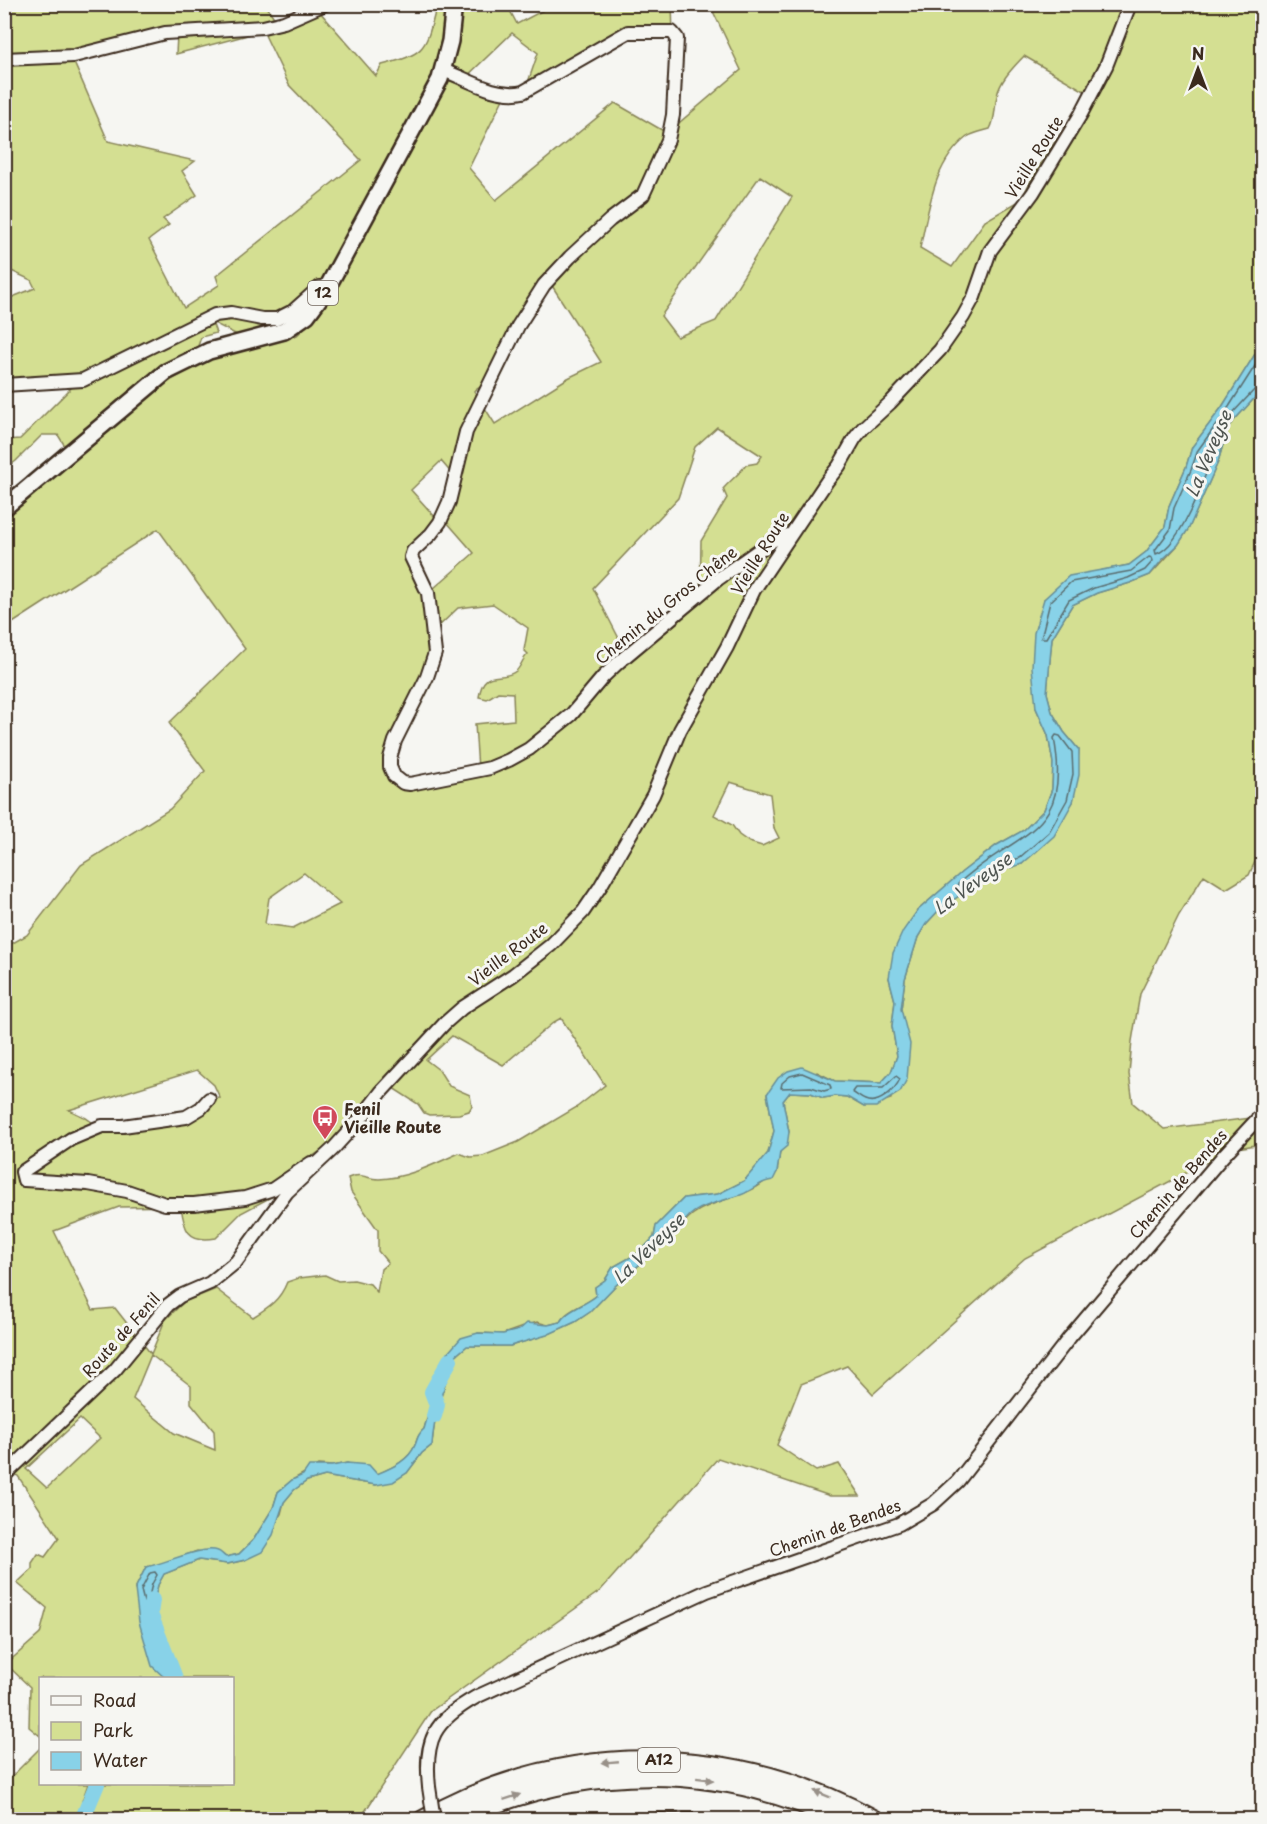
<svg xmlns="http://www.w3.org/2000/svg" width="1267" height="1824" viewBox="0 0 1267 1824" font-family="'Playpen Sans',sans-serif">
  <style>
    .green { fill: #d4df92; stroke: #888458; stroke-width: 1.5; fill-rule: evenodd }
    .water { fill: #88d2e8; stroke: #698f97; stroke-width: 1.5 }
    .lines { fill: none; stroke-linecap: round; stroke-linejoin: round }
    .shore { stroke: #5a6d6f; stroke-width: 1.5 }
    .river { stroke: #88d2e8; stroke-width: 16 }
    .minor-casing { stroke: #3b2a1e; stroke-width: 16 }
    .major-casing { stroke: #3b2a1e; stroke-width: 20 }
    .highway-casing { stroke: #3b2a1e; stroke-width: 22 }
    .minor { stroke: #f6f6f2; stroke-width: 12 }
    .major { stroke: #f6f6f2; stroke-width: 15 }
    .highway { stroke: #f6f6f2; stroke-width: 18 }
    .minor-bridge-casing { stroke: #3b2a1e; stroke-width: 16; stroke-linecap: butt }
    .minor-bridge { stroke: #f6f6f2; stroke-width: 12 }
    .oneway { fill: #989088 }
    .labels { text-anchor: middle; stroke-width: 6; stroke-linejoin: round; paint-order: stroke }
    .shield { fill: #f6f6f2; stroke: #73675e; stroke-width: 1.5 }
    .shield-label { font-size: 15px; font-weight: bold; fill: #3b2a1e }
    .street-label { font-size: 16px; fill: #3b2a1e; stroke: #f6f6f2 }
    .poi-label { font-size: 16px; font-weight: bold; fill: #3b2a1e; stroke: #f6f6f2; text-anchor: start }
    .water-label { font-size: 18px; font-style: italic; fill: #4e5450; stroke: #f6f6f2 }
  </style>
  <rect width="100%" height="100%" fill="#f6f6f2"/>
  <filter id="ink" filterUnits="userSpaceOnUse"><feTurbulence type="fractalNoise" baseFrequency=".0167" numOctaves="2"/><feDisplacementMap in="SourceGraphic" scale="12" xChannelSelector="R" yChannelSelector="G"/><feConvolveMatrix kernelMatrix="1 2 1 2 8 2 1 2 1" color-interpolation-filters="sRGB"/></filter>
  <g filter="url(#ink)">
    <path class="green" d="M565,4L672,5L673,35H628L524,94L538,53L512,33L461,82L504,97L469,168L496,200L615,103L667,133L741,70L710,5H1262V343L1222,407L1192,447L1186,467L1169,506L1165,527L1146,552L1129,565L1104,570L1044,599L1036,708L1048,735L1053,763L1052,789L1044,810L1024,830L997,845L962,872L917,911L889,978L895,1001L892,1026L897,1056L891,1072L881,1083L835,1081L817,1072L767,1094L774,1131L768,1153L744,1181L718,1194L684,1198L656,1226L654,1237L640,1252L613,1267L605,1280L595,1287L596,1296C585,1305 566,1310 560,1322L548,1325L537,1322L503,1334L478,1333L445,1356L424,1429C417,1435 418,1438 415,1445C409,1461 391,1468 377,1474L347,1463L332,1466L318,1465L292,1480L278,1492L273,1508L254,1539L239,1554L226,1557L197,1551L161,1564L146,1567L135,1589L165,1678H40V1736L29,1727L30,1687L6,1664L40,1634L47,1608L17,1583L32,1569V1563L38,1554L45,1557L59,1538L18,1476L5,1469L4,948L27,935L81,865L170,809L205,771L169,723L245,649L158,529L5,628V515L155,389L216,355L297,335L320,313L446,78L458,5H507L517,24L553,5L561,8ZM1024,56L1088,93L1036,170L1021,200L985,221L952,267L920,248C929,210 933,163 967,137C973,133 983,131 990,129C996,118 994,109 997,96C1000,80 1013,68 1024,56ZM760,176L792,197L716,321L677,337L661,316ZM549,281L601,362L568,378L495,424L474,391L496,377ZM717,427L762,456L757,463L746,465C739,474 731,480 723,489L727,498L701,541L700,602L644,649L626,652L593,588L678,498L695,447ZM441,461L453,475L436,518L411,490ZM446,521L474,553L434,588L407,556ZM493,604L528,628L524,650L528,654C522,659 521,667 516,671C500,683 484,666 479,697L487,699L498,692L513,693L514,720L475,724L478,769L406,781C401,777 396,773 395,766C390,741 430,693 437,667C441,656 437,641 436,629L458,608ZM730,782L770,794L774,828L779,838L762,846L749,842L739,835L732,825L714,815ZM304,873L340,904L293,928L265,924L269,898ZM561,1018L605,1085L577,1107L518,1142L483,1156L470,1157L459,1153C435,1164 407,1178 379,1179C365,1179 363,1172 348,1178L351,1192L378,1230V1251L388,1263L381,1269L377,1292L370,1284L354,1280L338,1281L325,1275L299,1278L287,1282C280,1300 269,1307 253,1317L216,1289L184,1302L165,1320L151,1354L115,1308L93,1310L54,1231L119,1207L181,1206C184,1229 187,1243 216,1238L241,1213L281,1192L306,1161L336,1140L393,1088L418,1104L424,1113L429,1115L459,1114L469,1111L472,1106L470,1095L449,1086L439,1070L426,1060L452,1036L503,1065L554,1022ZM197,1070L214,1085L220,1098L209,1099L186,1117L96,1125L86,1118L69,1110ZM151,1355L191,1386V1403L214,1431L215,1450L174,1433L133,1399ZM80,1419L100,1438L47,1488L26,1469Z
      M5,5H266L280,27L319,11L376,76L382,65C429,53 425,48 437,5H449L446,45L436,76L309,305L286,322L239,336L212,322L216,333L201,337L198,346C145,374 110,407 65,446L58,435H42L16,461L5,469V440L20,439L73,386L5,390V300L35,288L31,280L5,268ZM263,31L289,85L361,160L216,276L219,285L184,308L149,240L169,225L163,219L197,195L182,171L195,161L108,141L72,58L177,35L176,54Z
      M1262,390V846L1249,875L1226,889L1204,875L1179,915L1140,994L1132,1041L1129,1074L1133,1103L1164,1129L1259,1117H1262V1144L1231,1149L1025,1258L873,1394L847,1366L801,1384L777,1445L816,1471L839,1464L860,1496H830L718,1458L600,1591L431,1711L360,1819L82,1820L98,1784H232V1678H176L160,1649L153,1627L154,1601L158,1585L164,1574L199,1560L228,1564L245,1560L281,1514L284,1502L294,1490L307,1481L325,1476L376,1485L407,1473L422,1453L432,1445C434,1414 444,1386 454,1357L467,1346H510L546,1335L575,1322L590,1312L615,1286L679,1230C694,1203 728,1202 753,1189C762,1185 769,1177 777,1172L780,1152L789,1132L783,1101L790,1092L811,1093L823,1098L836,1096L847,1097L864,1107L891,1099L904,1026L901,1009L905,979L918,937L926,924L940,909L981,881L1002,870L1022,864L1064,815L1073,802L1079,750L1064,732L1052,712L1047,693L1052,638L1072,605L1097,593L1130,583L1150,575L1178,545L1189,528L1218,462L1228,427Z
      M40,1748V1784H88L82,1801L80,1819L5,1820V1783Z"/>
    <path class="water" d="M1262,343V390L1228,427L1218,462L1189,528L1178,545L1162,560L1150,575L1130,583L1097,593L1072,605L1052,638L1047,693L1052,712L1064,732L1079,750V775L1073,802L1054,836L1036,852L1022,864L1002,870L981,881L940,909L926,924L918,937L905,979L901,1009L910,1044L907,1079L900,1092L876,1107H864L847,1097L836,1096L823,1098L811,1093L790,1092L783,1101L789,1132L787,1146L780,1152L777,1172L773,1180C761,1181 754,1189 743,1194C728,1200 707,1203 694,1212C687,1217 683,1222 679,1230L615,1286L590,1312L575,1322L547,1335L510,1346H467L454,1357C444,1386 434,1414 432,1445L422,1453L407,1473L393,1482L376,1485L325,1476L307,1481L294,1490L284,1502L273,1535L262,1552L245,1560L227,1564L199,1560L164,1574L158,1585L154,1601L153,1627L160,1649L176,1678H165L152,1666L139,1622L135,1589L146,1567C164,1564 202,1545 218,1551C221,1552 223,1555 226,1557L239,1554L254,1539L273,1508L278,1492L292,1480L303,1475L309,1466H332L347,1463L369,1465L377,1474C391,1468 409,1461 415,1445C418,1438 417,1435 424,1429L445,1356L461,1338L478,1333L503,1334L519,1330L527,1323L548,1325L560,1322C566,1311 585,1305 596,1296L595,1287L605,1280L613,1267L640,1252L654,1237L656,1226L684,1198L718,1194L744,1181L768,1153L774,1131L767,1094L778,1078L788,1071L802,1067L835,1081L881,1083L891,1072L897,1056L892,1026L895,1001L889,978L893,953L903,931L917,911L962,872L997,845L1024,830L1044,810L1052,789L1053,763L1048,735L1036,708L1032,667L1034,633L1044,599L1069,576L1129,565L1146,552L1165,527L1169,506L1186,467L1192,447L1222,407Z"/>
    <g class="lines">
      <path class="shore" d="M1262,355L1225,413V416L1229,417L1256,388L1262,387
        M1216,425H1220L1221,427C1213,456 1184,546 1156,554L1155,550L1170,530L1174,508L1191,470L1198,450Z
        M1149,557L1152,558L1153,561L1145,570L1128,578L1094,588L1069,600L1046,638H1041L1050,602L1071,582L1131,571Z
        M1056,735L1060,736L1072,752L1073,774L1067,800L1049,832L1019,858L999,865L962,888H959L958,884C1015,830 1073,837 1054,738Z
        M802,1073L830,1085L831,1089L824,1091L811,1087L781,1088L782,1083L790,1076Z
        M896,1076L900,1079C895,1090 878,1106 865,1100C860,1098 856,1094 852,1092L855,1088H883Z
        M155,1572L157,1575L152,1584L148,1601L144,1602L141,1590L150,1573Z"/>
      <path class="river" d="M434,1416L437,1405L432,1392L450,1360
        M152,1600L150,1614L175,1678
        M82,1820L97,1784"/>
      <defs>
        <path id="minor" d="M4,59L74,56L165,33L263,27L284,22L325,4
          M443,70C467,79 496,98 523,92L628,32H672L677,38L673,115L668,140L643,195L610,220L570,257L544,285L518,326L466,432L449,502L440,522L431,534L413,551L411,557L428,593L435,653L427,677L395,741L390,758V767L394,776L403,783L410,784L490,768L509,760L529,749L571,715L603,677L620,661L718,579L779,536L790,535
          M4,385L83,380L215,315L231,313L262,319H277L293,311L320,287L327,288
          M209,1099L201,1108L186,1117L123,1126H102L71,1139L22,1172L24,1180L88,1184L127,1191L165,1204H194L245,1198L273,1189L311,1163
          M4,1476L115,1370L168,1305L180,1296L210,1283L236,1262L287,1192L333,1149L362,1117L382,1091L445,1023L462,1008L513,975L551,945L583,912L600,887L653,795L680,730L727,647L754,590L827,481L839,466L855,438L863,428L890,403L940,350L963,317L974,297L990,251L1033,193L1081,114L1106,66L1130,4
          M429,1787C424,1739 434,1721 476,1697L707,1591L899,1524L933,1504L958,1481L1070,1337L1223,1156L1262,1114
          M642,1820H696"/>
        <path id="major" d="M4,508L166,372L209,351L284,331L307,315L327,288L440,79L450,41L454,4"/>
        <path id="highway" d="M423,1820C565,1739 733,1742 875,1820
          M456,1820C579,1762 718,1761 841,1820"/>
      </defs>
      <use href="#minor" class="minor-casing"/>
      <use href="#major" class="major-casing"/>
      <use href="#highway" class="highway-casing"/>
      <use href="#minor" class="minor"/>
      <use href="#major" class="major"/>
      <use href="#highway" class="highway"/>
      <defs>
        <path id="minor-bridge" d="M429,1787L434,1820"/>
      </defs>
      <use href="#minor-bridge" class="minor-bridge-casing"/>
      <use href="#minor-bridge" class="minor-bridge"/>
    </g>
    <defs><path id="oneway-solid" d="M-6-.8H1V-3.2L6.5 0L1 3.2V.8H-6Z" transform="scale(1.5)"/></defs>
    <g class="oneway">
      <use href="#oneway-solid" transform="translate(610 1762) rotate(175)"/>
      <use href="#oneway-solid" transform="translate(705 1779) rotate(7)"/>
      <use href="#oneway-solid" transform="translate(822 1794) rotate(-158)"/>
      <use href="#oneway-solid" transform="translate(512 1797) rotate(-18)"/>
    </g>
  </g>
  <defs>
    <symbol id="bus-pin" viewBox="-11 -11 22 30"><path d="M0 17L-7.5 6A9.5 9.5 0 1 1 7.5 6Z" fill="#d1495b" stroke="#f6f6f2"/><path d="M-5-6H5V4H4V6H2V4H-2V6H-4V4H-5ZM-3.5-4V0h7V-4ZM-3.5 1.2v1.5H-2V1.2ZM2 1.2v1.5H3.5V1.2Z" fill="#fff"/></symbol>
  </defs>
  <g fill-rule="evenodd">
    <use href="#bus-pin" x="310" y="1103" width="30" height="40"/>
  </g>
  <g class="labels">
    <g class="shield">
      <rect x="308" y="281" width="30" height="24" rx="4.5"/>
      <rect x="638" y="1748" width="42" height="24" rx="4.5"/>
    </g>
    <g class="shield-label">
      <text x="323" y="298">12</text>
      <text x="659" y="1765">A12</text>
    </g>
    <g class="street-label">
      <text transform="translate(1034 157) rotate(-58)" y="6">Vieille Route</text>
      <text transform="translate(760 553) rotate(-58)" y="6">Vieille Route</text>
      <text transform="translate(666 605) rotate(-39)" y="6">Chemin du Gros Chêne</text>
      <text transform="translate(508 954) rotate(-37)" y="6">Vieille Route</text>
      <text transform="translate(1178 1184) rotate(-49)" y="6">Chemin de Bendes</text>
      <text transform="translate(121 1335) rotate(-48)" y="6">Route de Fenil</text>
      <text transform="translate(835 1528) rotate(-20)" y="6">Chemin de Bendes</text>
    </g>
    <g class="poi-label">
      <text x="344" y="1115">Fenil<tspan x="344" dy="18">Vieille Route</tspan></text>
    </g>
    <g class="water-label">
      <text transform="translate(1209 454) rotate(-67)" y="6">La Veveyse</text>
      <text transform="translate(973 884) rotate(-36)" y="6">La Veveyse</text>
      <text transform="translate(649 1249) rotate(-44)" y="6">La Veveyse</text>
    </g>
  </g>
  <rect width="1267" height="1824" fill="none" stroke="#f6f6f2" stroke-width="24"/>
  <rect x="12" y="12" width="1243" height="1800" fill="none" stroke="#3b2a1e" stroke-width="2" filter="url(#ink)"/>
  <rect x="39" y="1677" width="195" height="108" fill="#f6f6f2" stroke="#aba49d" stroke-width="1.5"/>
  <rect x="51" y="1696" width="30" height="9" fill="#f6f6f2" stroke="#aba49d" stroke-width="1.5"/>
  <text x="93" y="1707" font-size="18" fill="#3b2a1e">Road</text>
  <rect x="51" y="1722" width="30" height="18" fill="#d4df92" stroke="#aba49d" stroke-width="1.5"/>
  <text x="93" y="1737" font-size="18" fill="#3b2a1e">Park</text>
  <rect x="51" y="1752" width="30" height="18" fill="#88d2e8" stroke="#aba49d" stroke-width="1.5"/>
  <text x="93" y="1767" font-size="18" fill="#3b2a1e">Water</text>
  <g transform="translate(1198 69)" stroke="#f6f6f2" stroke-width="4.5" paint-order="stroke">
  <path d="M0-4.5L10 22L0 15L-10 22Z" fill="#3b2a1e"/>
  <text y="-9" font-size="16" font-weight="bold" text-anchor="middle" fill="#3b2a1e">N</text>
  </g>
</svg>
